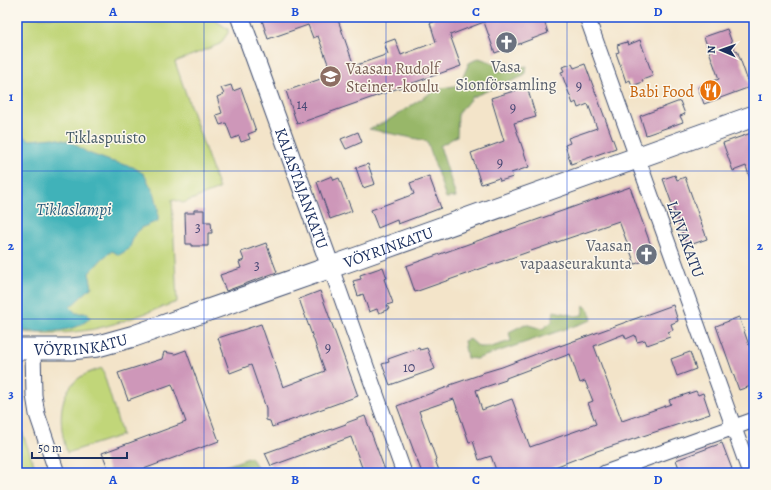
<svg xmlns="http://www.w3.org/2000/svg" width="771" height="490" viewBox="0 0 771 490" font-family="Alegreya,serif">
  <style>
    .green { fill: #c1d679; stroke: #6e826c }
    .forest { fill: #98b769; stroke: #5a7364 }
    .water { fill: #41b2b9; stroke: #2e708c }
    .building { fill: #ce97b9; fill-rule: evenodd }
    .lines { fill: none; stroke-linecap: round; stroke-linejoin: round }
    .minor-casing { stroke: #3b4a6e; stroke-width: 17 }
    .tertiary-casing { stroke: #3b4a6e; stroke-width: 20 }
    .secondary-casing { stroke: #3b4a6e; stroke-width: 23 }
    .minor { stroke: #fff; stroke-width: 15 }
    .tertiary { stroke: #fff; stroke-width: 18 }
    .secondary { stroke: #fff; stroke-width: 21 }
    .grid { fill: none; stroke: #1d4ed8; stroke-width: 1; stroke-opacity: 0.55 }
    .labels { text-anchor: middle; stroke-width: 3; stroke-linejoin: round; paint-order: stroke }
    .number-label { font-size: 14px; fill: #484975 }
    .worship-label { font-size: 16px; fill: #5b616d; stroke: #fbf7ec }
    .education-label { font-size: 16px; fill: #785e54; stroke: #fbf7ec; text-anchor: start }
    .food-label { font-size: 16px; fill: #c56008; stroke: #fbf7ec; text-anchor: end }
    .park-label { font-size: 16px; fill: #445965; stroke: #fbf7ec }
    .street-label { font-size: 16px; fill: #1b2f5e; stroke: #fbf7ec }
    .water-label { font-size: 17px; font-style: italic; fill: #285d7e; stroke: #fbf7ec }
    .neatline { fill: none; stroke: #1d4ed8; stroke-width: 1.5 }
    .grid-label { font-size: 13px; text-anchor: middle; font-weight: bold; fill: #1d4ed8 }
  </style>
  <rect width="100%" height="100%" fill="#fbf7ec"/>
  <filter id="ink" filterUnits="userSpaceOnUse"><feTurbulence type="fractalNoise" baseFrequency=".025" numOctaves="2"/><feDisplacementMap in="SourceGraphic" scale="8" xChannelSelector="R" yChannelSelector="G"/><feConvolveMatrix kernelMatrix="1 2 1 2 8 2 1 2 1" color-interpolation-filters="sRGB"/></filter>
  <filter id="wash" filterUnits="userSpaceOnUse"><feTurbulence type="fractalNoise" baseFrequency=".012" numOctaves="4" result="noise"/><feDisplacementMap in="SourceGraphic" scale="16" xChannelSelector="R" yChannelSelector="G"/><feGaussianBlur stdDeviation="0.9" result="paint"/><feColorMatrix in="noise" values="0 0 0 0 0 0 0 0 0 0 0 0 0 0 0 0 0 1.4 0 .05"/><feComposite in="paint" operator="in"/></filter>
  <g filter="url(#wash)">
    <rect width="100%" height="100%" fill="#f3e4c9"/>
    <path class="green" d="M17,17H210L228,29V33L220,44L175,62L219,189L183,203L172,199L177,302C150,311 123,323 94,329C69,334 43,334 17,332Z
      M102,368L122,435L67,453C60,429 55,396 79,378C86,373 94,371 102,368Z
      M17,418L37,473H17Z"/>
    <path class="forest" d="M479,58L491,62L499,71L527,66L524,76L472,97L458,114L457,136L440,146L456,197L446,198L427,141L369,129L387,121L437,89L459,85L462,79L469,63Z
      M584,305L589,310L592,320L476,359L467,358L464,341L470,339L479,347H491L511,341L509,332L525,324L542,329L552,322L554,311L576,316L582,315Z
      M251,457L259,470L262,473H206Z"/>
    <path class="water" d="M17,133L30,140L54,138L71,142L88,153L110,161L133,167L144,174L155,195L158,208V221L143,227L135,234L129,249L119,255L112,251L103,258L89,273L92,287L70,307L76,313H87L90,318C74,334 38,333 17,330V186L19,183L17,181Z"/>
    <g id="blocks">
      <path class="building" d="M261,17H337L354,66L388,54L384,43L395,39L401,55L436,42L430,23L434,22L432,17H543L548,33L495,53L484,22L450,35L461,66L297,124L286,91L332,75L318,36L313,38L308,25L268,39Z
        M727,29L735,51L737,50L750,87L704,104L698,87L719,79L704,37Z
        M640,40L653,76L642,80L643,82L632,86L630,80L626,82L622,70L616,53L619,52L617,45L627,42L628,45Z
        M572,64L574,68L585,64L616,148L571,164L565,145L570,143L568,138L597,128L588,104L578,108L576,102L573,104L561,72L564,71L562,67Z
        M231,85L233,91L241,88L256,131L248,134L250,139L241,142L239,136L232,139L226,123L220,125L216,115L222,113L217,97L224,94L221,88Z
        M527,87L536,117L514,123L529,167L511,173L513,177L500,181L499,178L481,184L471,153L504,141L491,98Z
        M680,101L685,114L680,116L683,122L646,135L640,116Z
        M358,132L362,142L346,149L341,139Z
        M754,132V185H752L746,166L733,171L723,143Z
        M368,164L375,184L363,188L356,168Z
        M675,175L677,180L685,177L707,239L687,246L663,179Z
        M332,176L334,180L339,178L352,211L330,219L317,182Z
        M429,176L441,208L398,224L397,220L378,228L371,210L414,194L410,183Z
        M630,187L655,257L635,264L619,221L528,252L415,292L406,266Z
        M194,210H204V222H211L212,233H208V246H192V244H186L185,213H194Z
        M266,243L277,272L226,291L220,275L241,268L239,262L244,260L241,252Z
        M383,267L387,278L384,279L393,303L387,305L389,309L379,313L377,309L369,312L363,294L358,296L353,281L361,279L360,275Z
        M320,291L358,396L272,427L270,421L266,420V408L251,365L230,373L218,338L261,324L283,387L325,371L299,299Z
        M673,305L678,321L671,324L673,330L668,332L670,337L647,345L645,340L637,342L635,335L626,339L624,334L594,346L622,421L671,404L669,400L696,391L698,395L703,393L710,414L597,451L539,473H497L491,456L479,460L473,441L469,442L454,399L419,411L436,459L435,460L440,473H422L397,406L450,386V385L482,374V373L502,367L560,345V346ZM570,354L580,383L585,381L593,401L588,403L596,424L530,447L512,399L482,410L476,390L506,380V378Z
        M739,317L754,359V385L739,390L716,326Z
        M419,348L420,350L427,348L435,369L390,385L382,364L389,362L388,359Z
        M186,350L219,441L133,473H110L102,453L186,422L172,384L128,400L118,373L162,359L164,352L175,354Z
        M690,352L696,369L677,376L671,359Z
        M365,416L386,473H364L351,437L271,466L265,453L346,424V423Z
        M722,443L732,469L720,473H681L676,460Z"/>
    </g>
  </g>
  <g filter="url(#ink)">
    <use href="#blocks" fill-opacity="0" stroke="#3b4a6e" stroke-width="1"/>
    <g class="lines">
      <defs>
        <path id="minor" d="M587,17L750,473
          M331,268L404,473
          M33,350L34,395L37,414L57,473
          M605,473L754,420"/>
        <g id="tertiary">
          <path id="s1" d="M240,17L331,268"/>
        </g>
        <g id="secondary">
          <path id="s2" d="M17,349H71L98,346L134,336L354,259L754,116"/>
        </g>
      </defs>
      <use href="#minor" class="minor-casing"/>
      <use href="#tertiary" class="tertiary-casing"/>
      <use href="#secondary" class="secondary-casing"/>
      <use href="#minor" class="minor"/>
      <use href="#tertiary" class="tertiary"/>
      <use href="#secondary" class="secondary"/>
    </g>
  </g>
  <path class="grid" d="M204,17V473M386,17V473M567,17V473M17,171H754M17,319H754"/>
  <defs>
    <symbol id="church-disc" viewBox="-11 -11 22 22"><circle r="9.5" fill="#6b7280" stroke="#fbf7ec"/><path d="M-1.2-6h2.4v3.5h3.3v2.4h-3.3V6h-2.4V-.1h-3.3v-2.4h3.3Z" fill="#fff"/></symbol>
    <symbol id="school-disc" viewBox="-11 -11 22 22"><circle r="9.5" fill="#8d6e63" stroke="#fbf7ec"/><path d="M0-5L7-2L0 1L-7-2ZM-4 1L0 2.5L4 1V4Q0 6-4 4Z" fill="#fff"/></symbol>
    <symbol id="restaurant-disc" viewBox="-11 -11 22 22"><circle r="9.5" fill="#e8710a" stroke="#fbf7ec"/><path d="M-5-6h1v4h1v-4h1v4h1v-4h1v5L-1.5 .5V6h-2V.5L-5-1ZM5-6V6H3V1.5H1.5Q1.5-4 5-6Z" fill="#fff"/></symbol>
  </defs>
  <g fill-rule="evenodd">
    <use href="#church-disc" x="494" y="30" width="25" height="25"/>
    <use href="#school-disc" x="318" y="64" width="25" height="25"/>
    <use href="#restaurant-disc" x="698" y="78" width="25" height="25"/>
    <use href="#church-disc" x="634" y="242" width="25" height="25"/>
  </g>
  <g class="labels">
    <g class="number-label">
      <text x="579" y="90">9</text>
      <text x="302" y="109">14</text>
      <text x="513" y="112">9</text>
      <text x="500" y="167">9</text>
      <text x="198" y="232">3</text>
      <text x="257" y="270">3</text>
      <text x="328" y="352">9</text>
      <text x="409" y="372">10</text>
    </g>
    <g class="worship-label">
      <text x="506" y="72">Vasa<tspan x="506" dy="18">Sionförsamling</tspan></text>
      <text x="632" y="251" text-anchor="end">Vaasan<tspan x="632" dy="18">vapaaseurakunta</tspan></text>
    </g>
    <g class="education-label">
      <text x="346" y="74">Vaasan Rudolf<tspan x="346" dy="18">Steiner -koulu</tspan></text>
    </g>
    <g class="food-label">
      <text x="694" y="97">Babi Food</text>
    </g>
    <g class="park-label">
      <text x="106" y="143">Tiklaspuisto</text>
    </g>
    <g class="street-label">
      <text dy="6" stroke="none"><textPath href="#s1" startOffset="182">KALASTAJANKATU</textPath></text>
      <text transform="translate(686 239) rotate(70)" y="6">LAIVAKATU</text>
      <text dy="6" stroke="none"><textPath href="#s2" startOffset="388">VÖYRINKATU</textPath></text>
      <text dy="6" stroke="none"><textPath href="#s2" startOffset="64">VÖYRINKATU</textPath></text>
    </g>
    <g class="water-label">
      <text x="74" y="215">Tiklaslampi</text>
    </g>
  </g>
  <rect width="771" height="490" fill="none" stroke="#fbf7ec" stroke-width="44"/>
  <g transform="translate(721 50) rotate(272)" stroke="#fbf7ec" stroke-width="3" paint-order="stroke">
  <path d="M0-3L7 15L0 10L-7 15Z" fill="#1b2f5e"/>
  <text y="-6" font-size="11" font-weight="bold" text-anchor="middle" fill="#1b2f5e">N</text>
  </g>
  <path d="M32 452v6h95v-6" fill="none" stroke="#1b2f5e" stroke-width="2"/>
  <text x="38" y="452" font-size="12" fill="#1b2f5e" stroke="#fbf7ec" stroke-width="3" paint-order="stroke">50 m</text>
  <rect x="22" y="22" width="727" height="446" class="neatline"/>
  <g class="grid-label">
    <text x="113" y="16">A</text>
    <text x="295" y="16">B</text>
    <text x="476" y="16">C</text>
    <text x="658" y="16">D</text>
    <text x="11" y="101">1</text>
    <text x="760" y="101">1</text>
    <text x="11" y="250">2</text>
    <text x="760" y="250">2</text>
    <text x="11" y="398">3</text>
    <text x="760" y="398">3</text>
    <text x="113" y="484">A</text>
    <text x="295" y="484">B</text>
    <text x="476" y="484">C</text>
    <text x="658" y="484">D</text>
  </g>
</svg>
